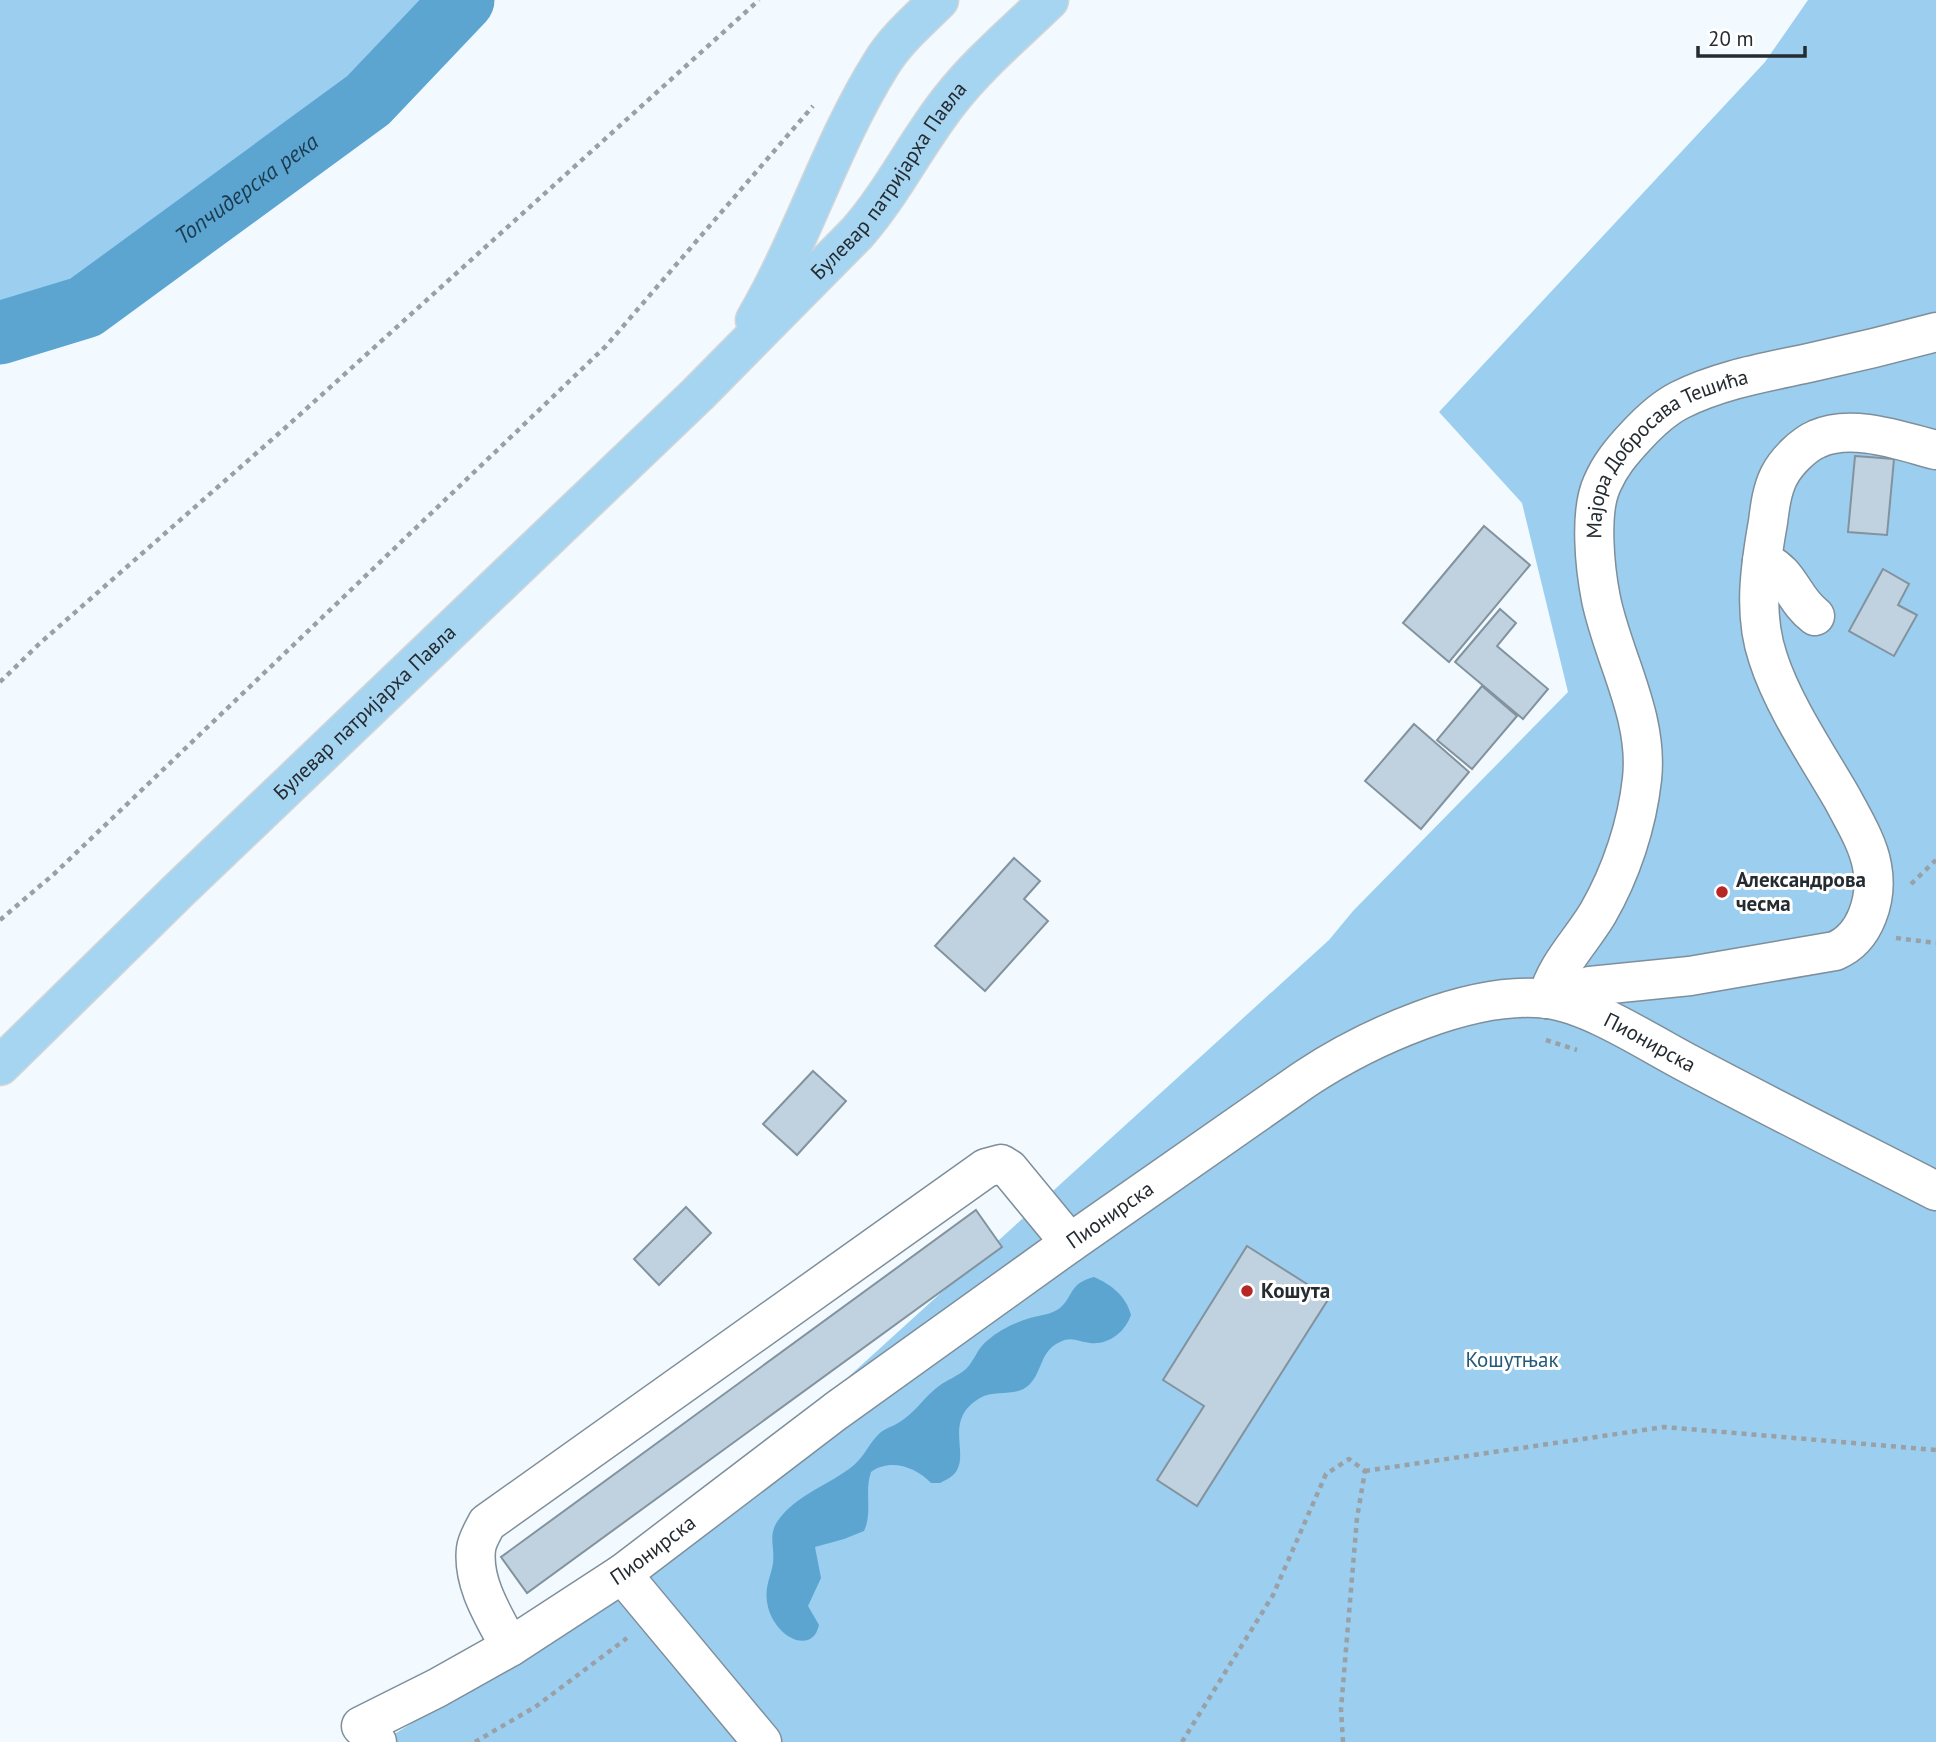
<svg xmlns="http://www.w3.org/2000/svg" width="1936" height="1742" viewBox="0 0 1936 1742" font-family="'PT Sans',sans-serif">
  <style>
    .green { fill: #9bceef }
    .water { fill: #5ca5d1 }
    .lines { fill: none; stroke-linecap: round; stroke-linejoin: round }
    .river { stroke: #5ca5d1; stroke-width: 63 }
    .building { fill: #c0d2df; stroke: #82939f; stroke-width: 2 }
    .minor-casing { stroke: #7e8f9b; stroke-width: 41 }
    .major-casing { stroke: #d3d5d6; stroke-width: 41 }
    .path { stroke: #99a1a6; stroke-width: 4.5; stroke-dasharray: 5 5; stroke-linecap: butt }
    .minor { stroke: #fff; stroke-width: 38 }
    .major { stroke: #a6d5f2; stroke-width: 38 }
    .poi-dot { fill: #b62725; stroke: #fff; stroke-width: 2.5 }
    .labels { text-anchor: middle; stroke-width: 6; stroke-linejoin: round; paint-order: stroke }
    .street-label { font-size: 21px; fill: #252c31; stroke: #fff }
    .poi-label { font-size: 21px; font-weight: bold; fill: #252c31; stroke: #fff; text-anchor: start }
    .park-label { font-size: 21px; fill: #225a79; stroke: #fff }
    .water-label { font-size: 23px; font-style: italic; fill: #1b3b4f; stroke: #fff }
  </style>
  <rect width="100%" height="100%" fill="#f2faff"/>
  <path class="green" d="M0,0H463L368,100L85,307L0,333Z
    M1808,0H1936V1742H373L396,1733L547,1640L778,1441L1329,940L1353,911L1568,692L1522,503L1439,412L1765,62Z"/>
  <path class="water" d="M1094,1277C1112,1285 1126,1296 1131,1315C1125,1332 1109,1345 1090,1343C1078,1342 1072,1336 1060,1342C1040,1351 1043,1370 1030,1384C1017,1398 996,1389 980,1398C944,1419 968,1451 957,1470C954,1476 946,1480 940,1483H931C916,1467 890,1458 871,1472C864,1492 873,1512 864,1531L844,1539L815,1547L821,1578L808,1606L819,1625C811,1661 761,1630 767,1588C768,1580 772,1571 773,1563C775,1547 768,1536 777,1522C796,1494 830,1485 854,1465C865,1456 870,1441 881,1432C888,1427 897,1425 904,1419C917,1410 926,1395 939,1386C947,1380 958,1376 966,1369C975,1360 977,1348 988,1340C999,1330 1016,1322 1030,1318C1040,1315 1051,1315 1060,1308C1074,1296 1068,1284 1094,1277Z"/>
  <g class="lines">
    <path class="river" id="s1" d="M0,333L85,307L368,100L463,0"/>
  </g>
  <path class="building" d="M1855,456L1894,459L1887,535L1848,532Z
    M1484,526L1530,565L1449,662L1403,623Z
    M1883,569L1909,584L1898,605L1917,615L1894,656L1849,631Z
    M1500,609L1516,623L1497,646L1548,689L1523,719L1455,662Z
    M1482,686L1517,716L1472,769L1437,740Z
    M1414,724L1469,772L1421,829L1365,781Z
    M1014,858L1040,881L1024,899L1048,921L985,991L935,946Z
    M813,1071L846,1101L797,1155L763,1124Z
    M686,1207L711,1233L659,1285L634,1259Z
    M976,1210L1002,1247L527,1593L501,1557Z
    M1247,1246L1329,1298L1197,1506L1157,1480L1204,1406L1163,1380Z"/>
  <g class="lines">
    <defs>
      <g id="minor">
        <path d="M1762,561C1791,572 1792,599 1815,616"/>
        <path d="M1547,999L1590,986L1690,976L1835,951C1866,938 1878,898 1872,866C1868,843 1853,819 1842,798C1817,755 1783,705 1768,658C1753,614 1760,567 1768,522C1770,506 1772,490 1779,476C1786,462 1803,445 1817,439C1852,423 1901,441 1936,450"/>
        <path id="s2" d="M1547,999C1556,965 1580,943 1598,913C1621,873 1637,825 1642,779C1649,716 1613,658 1601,599C1595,569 1589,512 1602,484C1610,465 1622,451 1636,436C1648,423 1664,408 1680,400C1722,379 1768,372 1813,362C1854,353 1895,343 1936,332"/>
        <path d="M622,1574L762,1742"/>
        <path d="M510,1647C495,1618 472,1584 476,1549C477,1540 483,1531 487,1523L986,1168L1001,1164L1009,1169L1070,1243"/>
        <path id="s3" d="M377,1742L361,1726L437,1688L510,1647L622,1574L836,1411L1070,1243L1305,1079C1367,1038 1472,990 1547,999C1593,1005 1650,1044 1691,1065C1772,1108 1854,1149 1936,1191"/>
      </g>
      <g id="major">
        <path d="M755,320C803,238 831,144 881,64C896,39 919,20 939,0"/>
        <path id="s4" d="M0,1066L178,891L698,394L857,233C893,192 916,143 950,100C979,63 1016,32 1049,0"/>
      </g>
    </defs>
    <use href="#minor" class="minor-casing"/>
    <use href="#major" class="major-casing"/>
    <path class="path" d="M0,682L39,644L285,428L759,0
      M1911,884L1936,860
      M0,920L54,874L606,346L813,106
      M1896,938L1936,943
      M1546,1040L1577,1050
      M1365,1471L1664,1427L1936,1450
      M475,1742L535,1707L627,1638
      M1182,1742L1273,1595L1326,1474L1349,1459L1365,1471L1357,1518L1341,1709L1343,1742"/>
    <use href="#minor" class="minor"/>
    <use href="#major" class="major"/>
  </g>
  <g class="poi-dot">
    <circle cx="1722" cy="892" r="7"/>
    <circle cx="1247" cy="1291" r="7"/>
  </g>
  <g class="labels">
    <g class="street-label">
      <text dy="7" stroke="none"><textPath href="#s4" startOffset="1256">Булевар патријарха Павла</textPath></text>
      <text dy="7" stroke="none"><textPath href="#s2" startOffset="611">Мајора Добросава Тешића</textPath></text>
      <text dy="7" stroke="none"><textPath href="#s4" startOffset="508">Булевар патријарха Павла</textPath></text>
      <text dy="7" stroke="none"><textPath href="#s3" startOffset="1540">Пионирска</textPath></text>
      <text dy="7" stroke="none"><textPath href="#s3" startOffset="931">Пионирска</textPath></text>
      <text dy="7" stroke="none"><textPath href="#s3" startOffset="364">Пионирска</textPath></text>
    </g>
    <g class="poi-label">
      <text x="1736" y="887">Александрова<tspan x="1736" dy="24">чесма</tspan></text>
      <text x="1261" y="1298">Кошута</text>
    </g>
    <g class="park-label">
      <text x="1512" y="1367">Кошутњак</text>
    </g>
    <g class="water-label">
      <text dy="8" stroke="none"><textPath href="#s1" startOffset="289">Топчидерска река</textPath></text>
    </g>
  </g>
  <path d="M1698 46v10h107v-10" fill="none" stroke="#252c31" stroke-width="3.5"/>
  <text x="1708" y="46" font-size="21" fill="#252c31" stroke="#ffffff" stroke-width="5" paint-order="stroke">20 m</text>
</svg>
